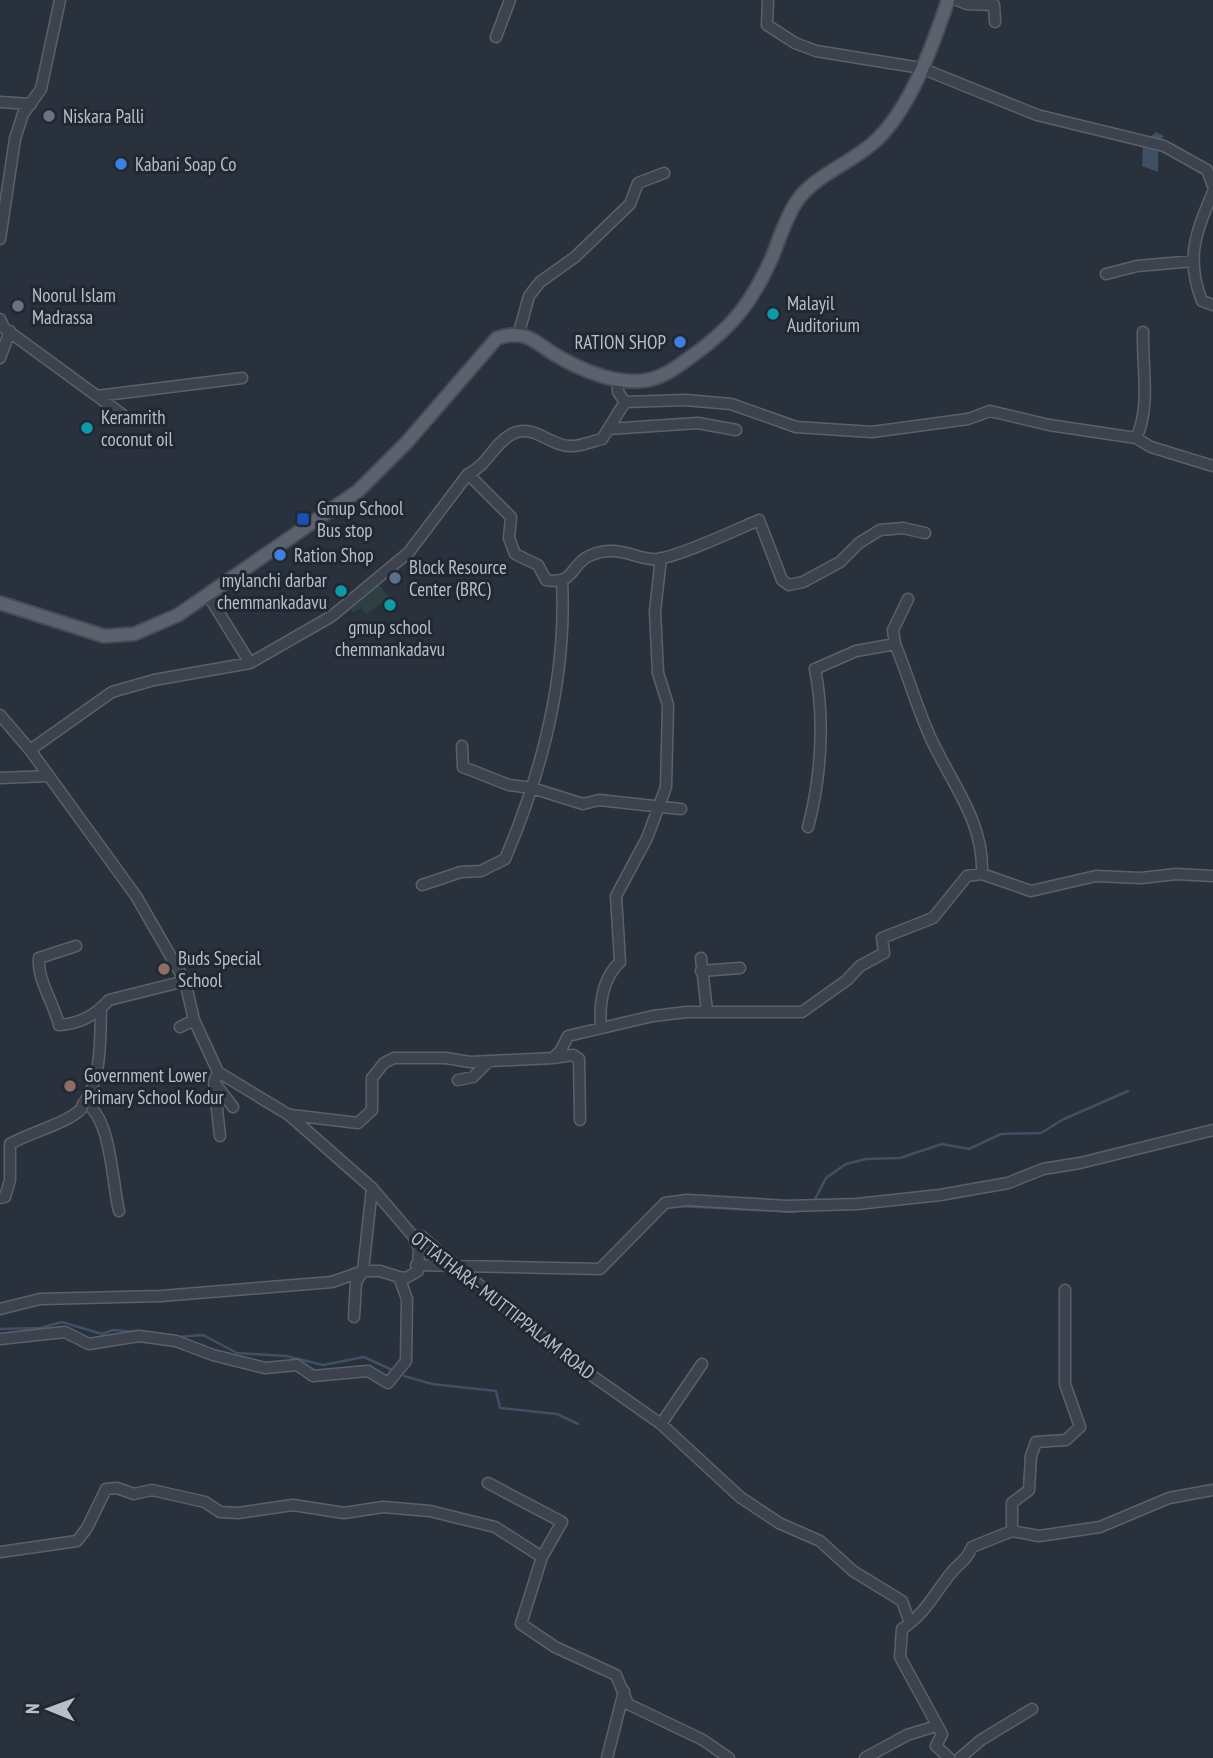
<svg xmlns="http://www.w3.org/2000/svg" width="1213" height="1758" viewBox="0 0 1213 1758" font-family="'PT Sans Narrow',sans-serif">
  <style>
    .green { fill: #2e4041 }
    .water { fill: #414f64 }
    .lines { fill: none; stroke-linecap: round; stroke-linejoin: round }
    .stream { stroke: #414f64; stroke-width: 2.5 }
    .minor-casing { stroke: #5a616b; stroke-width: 13 }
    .major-casing { stroke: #464c57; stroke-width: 16 }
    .minor { stroke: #3c434e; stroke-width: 10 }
    .major { stroke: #5b626d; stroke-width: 12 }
    .minor-bridge-casing { stroke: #5a616b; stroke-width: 13; stroke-linecap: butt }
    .minor-bridge { stroke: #3c434e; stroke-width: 10 }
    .worship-dot { fill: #6b7280; stroke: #212833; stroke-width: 2.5 }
    .shop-dot { fill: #3f7fe0; stroke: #212833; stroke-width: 2.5 }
    .culture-dot { fill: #0f9aa8; stroke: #212833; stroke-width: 2.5 }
    .transit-dot { fill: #1a4fb4; stroke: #212833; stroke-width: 2.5 }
    .service-dot { fill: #5c6f8a; stroke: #212833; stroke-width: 2.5 }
    .education-dot { fill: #8d6e63; stroke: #212833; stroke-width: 2.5 }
    .labels { text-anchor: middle; stroke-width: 6; stroke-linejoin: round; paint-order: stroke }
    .poi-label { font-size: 19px; fill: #b9bfc8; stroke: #212833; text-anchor: start }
    .street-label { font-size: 19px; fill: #b9bfc8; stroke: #212833 }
  </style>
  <rect width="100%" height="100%" fill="#29313d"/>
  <path class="green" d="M379,585L389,597L366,614L361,608L353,613L351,609Z"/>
  <path class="water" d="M1156,132L1164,136L1158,147V172L1142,166L1143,144Z"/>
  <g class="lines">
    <path class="stream" d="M814,1201L826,1178L846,1164L866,1159L900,1158L942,1144L969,1149L1001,1134L1041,1133L1062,1120L1128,1091
      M679,1206L794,1212L808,1209
      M0,1329L40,1328L62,1322L102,1334L113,1330L147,1333
      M177,1337L203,1335L237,1353L286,1356L323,1365L364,1357L390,1369
      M404,1376L432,1384L496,1391L500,1408L557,1414L578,1424"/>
    <defs>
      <path id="minor" d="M768,0L767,25L795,43L816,51L921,68L1037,115L1164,146L1207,170L1213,186
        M957,0L967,4L994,5L995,22
        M496,37L510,0
        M0,102L31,104
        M1213,192C1196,232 1185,258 1202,301L1213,305
        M0,239L15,139L23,114L41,89L60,0
        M1106,274L1137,266L1194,261
        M0,319L4,328L123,415
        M518,336L529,296L540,282L575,257L630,204L638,183L664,173
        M0,358L10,331
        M618,379V392L625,402
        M97,396L242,378
        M625,402L685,400L731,404L796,427L872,432L968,419L990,411L1049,425L1136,438L1151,447L1213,466
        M608,429L698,423L736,430
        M1136,438C1151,408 1142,365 1143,332
        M468,474L511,517L509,538L515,554L538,565L546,580C575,585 570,565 589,556C618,542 639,562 658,559C683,555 733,531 759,520L782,580L789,585L803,582L840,562L859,543L880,530L903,528L925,533
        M468,474C489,464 492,445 512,434C533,423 550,446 570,446C579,447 593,441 602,439L625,402
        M208,595L250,663
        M895,644C909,677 918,713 934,745C955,788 984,824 982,874
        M0,715L30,750L136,896L185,981L194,1020L218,1072L289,1115L372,1188L413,1236H421L564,1356L661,1424L740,1497L779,1523L820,1541L853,1571L902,1601L910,1623
        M462,746L463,767L509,785L532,788L583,804L599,800L681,809
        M30,750L112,692L154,680L250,663L332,616L409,552L468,474
        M0,778L48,776
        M808,827C821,779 825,718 815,669L856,651L895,644L893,630L908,599
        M422,885L461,872L481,871L505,859C542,772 567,676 562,581
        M76,946L39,958C37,980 54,1003 59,1025C79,1024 95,1016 109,1000L185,981
        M701,958L707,1011
        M701,971L740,968
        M101,1010C100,1039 102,1078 84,1103C111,1114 112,1183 119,1211
        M180,1027L194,1020
        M601,1028C599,1004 602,979 620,962L616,896L647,838L666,787L668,705L658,673L655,611L661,558
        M553,1058L573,1055L579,1059L580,1120
        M218,1072L214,1082L220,1136
        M458,1080L473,1077L488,1062
        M214,1082L233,1107
        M291,1115L358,1123L372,1110V1078L384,1063L394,1058H446L470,1062L553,1058L561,1050L568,1036L653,1016L687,1012H802L847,980L860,966L884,953L882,938L933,918L967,876L982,874L1031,891L1096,876L1141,878L1176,874L1213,876
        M0,1198L5,1197L10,1180V1144C31,1132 68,1123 81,1109
        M416,1265L600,1269L665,1203L687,1200L787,1206L857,1204L940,1195L1008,1183L1043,1169L1080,1163L1213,1130
        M399,1277L406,1278L418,1271L419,1249L413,1236
        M0,1309L40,1299L161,1296L332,1282L363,1271L356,1282L354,1317
        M0,1339L65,1332L89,1344L139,1336L176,1341L213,1355L265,1368L297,1365L313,1376L368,1371L388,1383L406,1361L407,1299L399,1277L380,1271H363L372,1188
        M661,1424L702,1364
        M488,1483L562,1522L542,1557
        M1012,1531V1503L1029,1490L1031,1456L1036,1442L1066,1440L1080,1427L1065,1384V1290
        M0,1552L77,1541L87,1528L106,1489L117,1488L134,1494L152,1490L205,1502L220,1512L238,1513L293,1505L344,1513L383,1507L430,1511L495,1527L542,1557L521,1624L555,1647L616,1675L628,1704L703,1740L729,1758
        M607,1758L624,1691
        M865,1758L907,1735L936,1726
        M949,1758L936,1746L942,1734L900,1657L902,1629C926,1613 934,1594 951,1573C960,1561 965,1563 972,1547L1012,1531L1039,1536L1100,1527L1169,1498L1213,1490
        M960,1758L981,1740L1032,1709"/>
      <path id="major" d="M0,603L104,636L134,634L178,615L358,491L407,442L497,338C528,328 536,344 559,357C582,370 613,383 640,381C660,380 676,368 692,356C733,327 753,301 773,255C780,237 786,217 797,201C814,176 849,164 872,144C909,113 933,45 948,0"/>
    </defs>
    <use href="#minor" class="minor-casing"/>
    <use href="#major" class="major-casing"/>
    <use href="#minor" class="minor"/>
    <use href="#major" class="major"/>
    <defs>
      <path id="minor-bridge" d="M81,1109L84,1102"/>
    </defs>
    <use href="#minor-bridge" class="minor-bridge-casing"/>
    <use href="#minor-bridge" class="minor-bridge"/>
  </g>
  <g class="worship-dot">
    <circle cx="49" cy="116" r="7"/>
    <circle cx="18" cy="306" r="7"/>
  </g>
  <g class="shop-dot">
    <circle cx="121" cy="164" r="7"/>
    <circle cx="680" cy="342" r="7"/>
    <circle cx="280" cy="555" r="7"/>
  </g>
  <g class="culture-dot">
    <circle cx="773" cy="314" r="7"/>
    <circle cx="87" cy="428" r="7"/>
    <circle cx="341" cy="591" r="7"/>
    <circle cx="390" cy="605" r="7"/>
  </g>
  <rect class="transit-dot" x="296" y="512" width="14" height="14" rx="3.5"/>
  <circle class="service-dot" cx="395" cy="578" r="7"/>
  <g class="education-dot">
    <circle cx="164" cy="969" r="7"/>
    <circle cx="70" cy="1086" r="7"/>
  </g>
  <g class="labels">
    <g class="poi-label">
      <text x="63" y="123">Niskara Palli</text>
      <text x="135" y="171">Kabani Soap Co</text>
      <text x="32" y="302">Noorul Islam<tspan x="32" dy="22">Madrassa</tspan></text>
      <text x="787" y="310">Malayil<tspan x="787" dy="22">Auditorium</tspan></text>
      <text x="666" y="349" text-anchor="end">RATION SHOP</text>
      <text x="101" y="424">Keramrith<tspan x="101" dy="22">coconut oil</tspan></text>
      <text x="317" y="515">Gmup School<tspan x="317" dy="22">Bus stop</tspan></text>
      <text x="294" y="562">Ration Shop</text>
      <text x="409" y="574">Block Resource<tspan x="409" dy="22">Center (BRC)</tspan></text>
      <text x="327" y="587" text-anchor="end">mylanchi darbar<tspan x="327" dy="22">chemmankadavu</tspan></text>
      <text x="390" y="634" text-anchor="middle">gmup school<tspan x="390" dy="22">chemmankadavu</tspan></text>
      <text x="178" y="965">Buds Special<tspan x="178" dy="22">School</tspan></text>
      <text x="84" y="1082">Government Lower<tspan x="84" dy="22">Primary School Kodur</tspan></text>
    </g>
    <g class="street-label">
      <text transform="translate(503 1305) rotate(38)" y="7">OTTATHARA- MUTTIPPALAM ROAD</text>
    </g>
  </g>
  <g transform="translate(49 1709) rotate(271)" stroke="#212833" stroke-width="5" paint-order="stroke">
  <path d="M0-5L12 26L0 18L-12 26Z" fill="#b9bfc8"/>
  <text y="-10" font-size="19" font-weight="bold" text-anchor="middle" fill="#b9bfc8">N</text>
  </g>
</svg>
